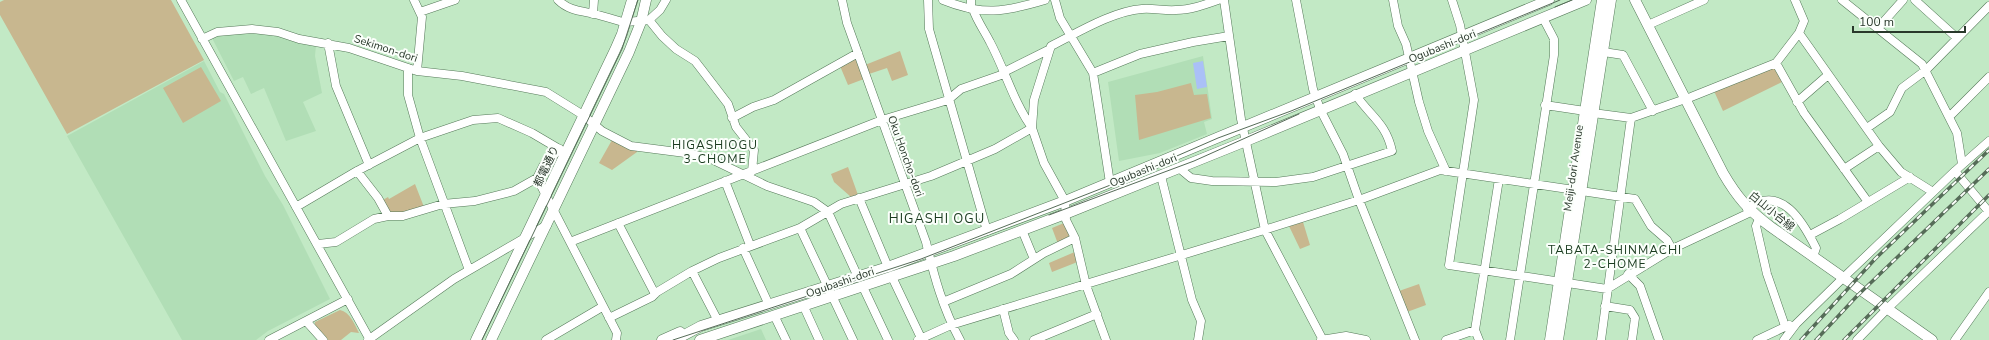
<svg xmlns="http://www.w3.org/2000/svg" width="1989" height="340" viewBox="0 0 1989 340" font-family="'Nunito Sans','Noto Sans JP',sans-serif">
  <style>
    .built { fill: #b1deb6 }
    .green { fill: #c8b78f }
    .water { fill: #aac0f7 }
    .lines { fill: none; stroke-linecap: round; stroke-linejoin: round }
    .minor-casing { stroke: #557959; stroke-width: 9 }
    .major-casing { stroke: #557959; stroke-width: 11 }
    .minor { stroke: #fff; stroke-width: 8 }
    .major { stroke: #fff; stroke-width: 10 }
    .tram { stroke: #566c58; stroke-width: 1 }
    .rail-casing { stroke: #566c58; stroke-width: 3.5 }
    .rail { stroke: #fbfffb; stroke-width: 2; stroke-dasharray: 6; stroke-linecap: butt }
    .labels { text-anchor: middle; stroke-width: 4; stroke-linejoin: round; paint-order: stroke }
    .street-label { font-size: 11px; fill: #29382b; stroke: #fbfffb }
    .neighbourhood-label { font-size: 12px; letter-spacing: 1px; fill: #1a3b1f; stroke: #fbfffb }
    .quarter-label { font-size: 13px; letter-spacing: 1px; fill: #1a3b1f; stroke: #fbfffb }
  </style>
  <rect width="100%" height="100%" fill="#c2e9c5"/>
  <path class="built" d="M253,30L316,45L315,56L322,93L303,102L316,131L286,141L264,88L251,94L243,77L234,81L212,38L223,33Z
    M1203,56L1212,119L1204,122L1207,134L1160,153L1119,161L1108,82Z
    M204,61L220,92L224,94L265,176L283,205L330,299L268,331L256,340H182L67,136Z
    M761,329L766,340H728Z"/>
  <path class="green" d="M4,0H171L204,60L67,134L0,15V2Z
    M900,51L908,75L892,81L887,68L869,74L865,65Z
    M856,58L864,79L848,85L840,66Z
    M201,67L221,101L183,123L163,88Z
    M1774,67L1782,82L1723,111L1714,91Z
    M1191,83L1194,95L1207,94L1211,118L1139,140L1135,95L1157,92Z
    M612,140L637,149V152L612,170L599,163Z
    M848,167L858,195L851,197L834,182L831,174Z
    M415,184L424,207L405,213L390,214L381,201L388,197L389,199Z
    M1303,222L1310,245L1300,249L1289,226Z
    M1064,223L1071,239L1058,244L1052,228Z
    M1077,251L1080,261L1052,272L1049,263Z
    M1419,284L1426,305L1407,312L1399,291Z
    M340,310C350,312 355,325 359,333L351,332L341,340H328L315,325V322Z"/>
  <path class="water" d="M1203,61L1207,87L1197,89L1193,63Z"/>
  <g class="lines">
    <defs>
      <path id="minor" d="M181,0L370,340
        M414,0L422,17L417,71
        M558,0C569,11 582,11 595,14C606,17 616,20 626,23
        M842,0L847,23L926,242C934,276 943,309 960,340
        M928,0L929,29L987,231
        M943,0C982,16 1005,12 1045,0
        M971,0V9
        M1055,0L1060,18L1093,73L1110,183
        M1224,0L1241,119L1265,230L1323,340
        M1296,0L1313,89L1320,109L1343,154L1359,200L1415,340
        M1393,0L1398,26L1406,44L1419,102L1428,131L1446,171
        M1452,0L1460,25L1474,100L1449,265L1607,289L1672,249L1751,212
        M1842,0L1922,64L1957,133L1962,164
        M1915,0L1957,38
        M973,9C977,21 984,30 990,42C1005,70 1013,101 1032,128
        M420,12L455,0
        M593,14L594,0
        M649,20L662,36L676,49L695,61L702,70L728,104L736,127L754,150L752,171
        M626,22L649,20L660,10L666,0
        M1648,25L1704,0
        M1878,28L1903,0
        M1799,33L1879,146L1901,172L1933,192
        M202,39L217,32L252,29L278,32L299,39L349,48L417,71L462,76L546,92L583,115L602,131L631,146L693,154L711,159L767,186L814,202L828,212L858,277
        M328,43L336,86L369,165
        M1050,49L1034,100L1032,128L1044,163L1065,201L1066,220L1075,238L1086,285L1106,340
        M1597,51L1623,55L1653,111
        M1776,63L1804,113L1868,202
        M408,68V95L420,138L469,270
        M1004,72L1050,49L1051,46C1077,33 1113,11 1142,9C1153,8 1165,11 1176,10C1190,10 1204,5 1218,0
        M1093,73L1140,54L1193,42L1229,36
        M1797,102L1828,75
        M1545,105L1585,111
        M1593,113L1631,118L1691,97L1776,63L1799,33L1804,21L1795,0
        M1949,117L1989,77
        M732,118L753,107L774,100L858,53
        M1867,128L1890,112L1902,88L1926,70L1989,6
        M1179,168L1191,178L1212,181L1276,182L1313,177L1392,151C1386,123 1371,117 1355,94
        M1844,169L1879,146
        M357,171L378,198L388,216
        M1955,171L1989,212
        M1161,176L1192,300L1201,321L1198,340
        M537,178L617,333L616,340
        M725,181L750,245
        M859,198L888,267
        M296,207L357,171L420,138L473,120L498,118L532,133L566,153
        M1747,209C1781,183 1803,222 1816,248L1813,257
        M1759,219L1756,226L1767,274L1785,326
        M618,223L655,294
        M800,228L853,340
        M1022,230L1034,259
        M1810,235L1840,219L1910,177
        M570,242L882,120L948,100L961,89L1004,74
        M318,244L336,242L374,219L388,216H403L443,204L475,201L514,191L537,178L543,166L560,149
        M743,248L769,305
        M692,271L718,321
        M1628,274L1640,286L1659,340
        M892,277L922,340
        M863,287L888,340
        M943,302L1011,274L1044,253L1075,238
        M1605,306L1630,310L1635,318L1632,340
        M804,307L819,340
        M1003,309L1009,333L1014,340
        M774,315L786,340
        M609,318L652,297L657,292L692,271L719,258L800,228L841,204L931,176L995,149L1032,128
        M306,321L323,340
        M269,340L348,299
        M368,340L454,279L547,225
        M546,340L602,307
        M918,340L951,325L1261,231L1359,200L1440,170L1635,199L1651,226L1667,240L1672,249
        M1034,340L1097,314
        M1321,340L1346,336L1366,340
        M1446,340L1475,330
        M1479,340L1475,330L1499,179
        M1510,340L1554,55V39L1543,18
        M1601,340L1631,118
        M1757,340L1789,325
        M1784,340L1796,324L1843,278L1955,171L1989,141
        M1857,340L1887,309L1989,211
        M1955,340L1989,292"/>
      <path id="major" d="M1635,0L1723,173C1737,197 1748,210 1771,227L1932,340
        M476,340L615,50L622,34L632,0
        M491,340L629,52L641,22L646,0
        M662,340L680,332
        M675,340L701,326L888,267L1065,201L1549,0
        M700,340L954,256L1065,214L1246,141L1586,0
        M1550,340L1602,0
        M1558,340L1611,0"/>
    </defs>
    <use href="#minor" class="minor-casing"/>
    <use href="#major" class="major-casing"/>
    <use href="#minor" class="minor"/>
    <use href="#major" class="major"/>
    <path class="tram" d="M1555,7L1572,0
      M1049,215L1194,161L1299,114
      M482,340L622,49L638,0
      M673,340L921,259L1108,186L1218,138L1291,111L1560,0"/>
    <defs>
      <path id="rail" d="M1801,340L1875,259L1989,150
        M1816,340L1857,296L1989,169
        M1844,340L1989,195"/>
    </defs>
    <use href="#rail" class="rail-casing"/>
    <use href="#rail" class="rail"/>
  </g>
  <g class="labels">
    <g class="street-label">
      <text transform="translate(1442 46) rotate(-22)" y="4">Ogubashi-dori</text>
      <text transform="translate(386 48) rotate(18)" y="4">Sekimon-dori</text>
      <text transform="translate(906 156) rotate(70)" y="4">Oku Honcho-dori</text>
      <text transform="translate(546 166) rotate(-65)" y="4">都電通り</text>
      <text transform="translate(1573 168) rotate(-82)" y="4">Meiji-dori Avenue</text>
      <text transform="translate(1143 170) rotate(-22)" y="4">Ogubashi-dori</text>
      <text transform="translate(1772 211) rotate(39)" y="4">白山小台線</text>
      <text transform="translate(840 282) rotate(-19)" y="4">Ogubashi-dori</text>
    </g>
    <g class="neighbourhood-label">
      <text x="715" y="149">HIGASHIOGU<tspan x="715" dy="14">3-CHOME</tspan></text>
      <text x="1615" y="254">TABATA-SHINMACHI<tspan x="1615" dy="14">2-CHOME</tspan></text>
    </g>
    <g class="quarter-label">
      <text x="937" y="223">HIGASHI OGU</text>
    </g>
  </g>
  <path d="M1853 26v6h112v-6" fill="none" stroke="#29382b" stroke-width="2"/>
  <text x="1859" y="26" font-size="12" fill="#29382b" stroke="#fbfffb" stroke-width="3" paint-order="stroke">100 m</text>
</svg>
